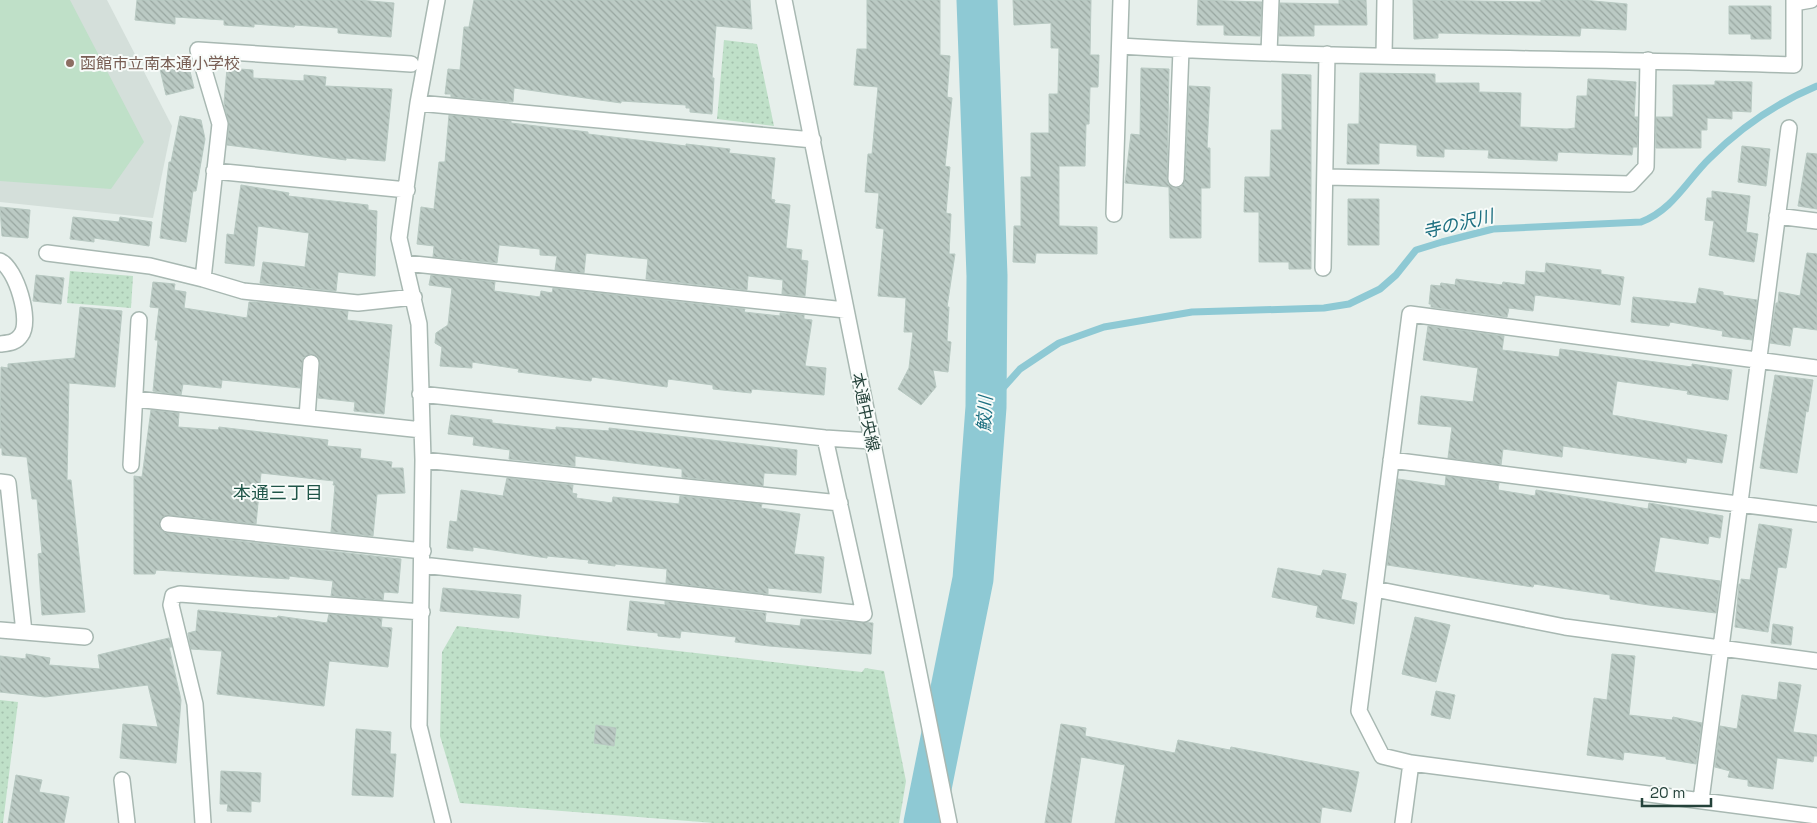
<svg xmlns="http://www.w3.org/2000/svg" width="1817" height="823" viewBox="0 0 1817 823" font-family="'Space Grotesk','Noto Sans JP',sans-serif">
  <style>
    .built { fill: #d4dfda }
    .park { fill: url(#park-dots) }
    .pitch { fill: #bfe0c8 }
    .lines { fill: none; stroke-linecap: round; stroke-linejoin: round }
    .stream { stroke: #8ec9d4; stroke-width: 7 }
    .river { stroke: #8ec9d4; stroke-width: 41 }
    .building { fill: url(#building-back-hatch); stroke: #b8c9c2 }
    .minor-casing { stroke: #a8b8b2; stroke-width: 18 }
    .minor { stroke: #fff; stroke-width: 15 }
    .education-dot { fill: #8d6e63; stroke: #f7fbf9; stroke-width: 2 }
    .labels { text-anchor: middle; stroke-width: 4; stroke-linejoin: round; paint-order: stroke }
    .education-label { font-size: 16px; fill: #785e54; stroke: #f7fbf9; text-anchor: start }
    .street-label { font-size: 16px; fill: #24423a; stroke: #f7fbf9 }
    .water-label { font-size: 18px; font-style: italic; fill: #1c6f80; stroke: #f7fbf9 }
    .neighbourhood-label { font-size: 18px; fill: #1f5548; stroke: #f7fbf9 }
  </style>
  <defs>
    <pattern id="park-dots" width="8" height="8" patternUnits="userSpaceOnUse" patternTransform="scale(1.25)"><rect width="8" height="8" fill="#bfe0c8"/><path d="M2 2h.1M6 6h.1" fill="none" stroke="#a4c1ad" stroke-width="1.8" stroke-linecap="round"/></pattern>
    <pattern id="building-back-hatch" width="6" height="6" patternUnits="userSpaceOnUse" patternTransform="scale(1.25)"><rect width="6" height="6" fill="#bbcac4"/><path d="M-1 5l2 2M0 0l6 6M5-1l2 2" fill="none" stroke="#98a6a0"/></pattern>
  </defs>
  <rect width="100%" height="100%" fill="#e6efeb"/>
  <path class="built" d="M0,0H107L172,126L153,218L0,202Z"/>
  <path class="park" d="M724,40L757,44L774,126L717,119Z
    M70,271L133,276L131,308L67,303Z
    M457,626L862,672L865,668L884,671L906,781L899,823H714L460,803L440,736L442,652Z
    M0,700L18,702L3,823H0Z"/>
  <path class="pitch" d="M0,0H70L144,142L111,189L0,181Z"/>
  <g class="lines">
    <path class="stream" d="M986,407L1020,369L1059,343L1104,327L1192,312L1324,308L1349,304L1380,289L1396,275L1416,250L1442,242L1493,229L1641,222C1673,210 1687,180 1710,158C1741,127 1776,103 1817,86"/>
    <path class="river" d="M924,823L973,579L986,407L987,276L977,0"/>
  </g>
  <path class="building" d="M137,0H358L394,3L391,37L338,33V28L295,25L294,27L254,24V27L224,25V20L175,17V24L135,20Z
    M474,0H750L752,29L716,26L712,78H714L712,114L690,112V108H686V105L621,101V103L514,88L513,102L451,97V94H445L448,69L460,70L464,27H469Z
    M867,0H940V55L950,56L947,97L952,98L945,166L950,167L946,213L951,214L949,254H955L947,307H949L947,341L951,342L948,372L933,370L936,387L921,405L898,389L909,368L913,332H904L906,298L878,296L884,229L876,228L879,193L865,192L868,154H872L878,87L854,85L857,49H867Z
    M1013,0H1091L1090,55H1099L1098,87H1090L1089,124H1086L1085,166H1059V226L1097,227V254L1036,253L1035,263L1013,262L1014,226H1021V177H1031V133H1049V94H1058L1059,48H1051V23L1014,25Z
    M1198,0L1262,2L1260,36L1224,35V25H1197Z
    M1339,0H1366L1367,25H1314V36H1279L1280,3L1339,4Z
    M1413,0L1541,2V0H1582L1627,4L1626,30L1581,28L1580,36L1438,33V38L1414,39Z
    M1729,6H1771V39H1751V34H1729Z
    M188,63L194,88L166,95L160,69Z
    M227,68L253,70V78L304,81V75L326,77L325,86L392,89L385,161L346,158V160L227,145L229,125L224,103Z
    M1141,68L1169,69L1167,179L1168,184L1175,188L1181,187L1185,179L1189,86L1210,87L1207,148H1210V188H1201V238H1170L1169,187L1125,183L1131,134L1140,135Z
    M1360,73L1435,74V83H1479V92L1521,93L1520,127L1567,129L1575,128L1577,96H1587L1588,79L1636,82L1634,117H1638L1637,147H1633L1632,155L1558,152L1557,161L1488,158L1489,150L1444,149V157L1417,156V145L1379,143V164H1347L1348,124H1359Z
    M1282,74L1311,75V269H1289V262H1259V212H1244L1245,177H1270L1271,130H1282Z
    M1715,81L1752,82L1751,112L1732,111V119L1707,118V130H1701V148H1656V117H1673V85H1715Z
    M449,115L511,121V123L588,132V134L686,146V144L730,149L729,153L775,158L771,199L775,200L774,203L790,205L786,248L802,250L801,260L808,261L805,296L782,294L783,280L748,276L747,290L646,279L648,259L586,253L584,273L555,270L557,256L540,255V249L499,245L497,263L433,257L434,246L417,244L421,207L434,209L439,162H445Z
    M180,116L201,120L205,139L196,191H193L186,242L160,238L169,162H171Z
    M1742,146L1770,149L1766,186L1738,182Z
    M1807,153L1817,154V209L1798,206Z
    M241,185L289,193L288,196L368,205V210L377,211L375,276L338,272L336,291L260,283L263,262L305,267L309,233L258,226L254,266L225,263L227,234L234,235Z
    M1712,191L1750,196L1746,232L1758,234L1754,262L1709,255L1714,221L1705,220L1707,198H1712Z
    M1348,199H1379V245H1348Z
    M0,207L30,210L28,238L2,236Z
    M73,217L119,222L120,217L152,222L149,246L94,238V242L70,239Z
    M1807,253L1817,254V330L1793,327L1790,346L1770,343L1776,303H1778L1779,292L1800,296Z
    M1546,263L1601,270V274L1624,277L1620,305L1535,295L1533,311L1509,308L1507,317L1431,307V304H1429L1431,285L1440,286L1441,283L1455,285L1456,279L1502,285L1503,282L1525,285L1526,271L1545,273Z
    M36,275L64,278L61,304L33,301Z
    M431,275L495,282L494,291L540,297L541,291L552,293L553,288L745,309L744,312L780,316V313L804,315V319L812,320L805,366L826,368L824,395L752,389L751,393L713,389V385L668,379L667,387L592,377L591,381L518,372L519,369L472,362V368L440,366L442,347L435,343L436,333L448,325L452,288L429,285Z
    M153,282L175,284L174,290L186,292L184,308L247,318L249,302H257L348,311L347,320L392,325L384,414L354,411L355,402L318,398L320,363L319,359L312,354L303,358L300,388L222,380L221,388L183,384L181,395L153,391L158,340H155L159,308L150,307Z
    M1699,288L1723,292V295L1757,300L1752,340L1722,336L1723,331L1670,322L1669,326L1631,322L1633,297L1696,304Z
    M80,307L122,311L115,387L69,383L67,480H71L85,612L42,615L38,554L42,553L37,499H32L27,457L2,455V448H0L1,367L8,368V364L75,358Z
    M1428,326L1504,336L1502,350L1559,357L1560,349L1692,367V364L1732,370L1728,400L1687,394L1688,391L1617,381L1612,415L1727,435L1722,463L1687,458L1686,463L1563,446L1562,457L1503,449L1501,465L1448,458L1452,427L1418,424L1421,396L1473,402L1478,368L1423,360Z
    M1775,375L1813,380L1808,412L1806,411L1797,473L1760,468Z
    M151,410L179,413L178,427L218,430L219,427L328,440L327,446L361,449L360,458L392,462L391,468H403L405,493L377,494L373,536L331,532L335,485H333L334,481L261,473L256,524L169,515L161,518L159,524L162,531L167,533L401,559L398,593L384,592L383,600L331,596L333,581L289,576V579L156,570L155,574H134V476L142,477Z
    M451,415L492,420V423L556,430V427L609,431V428L797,450L796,475L764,473L763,486L682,477V469L575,456V466L509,459L510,450L473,445L474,437L448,434Z
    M1446,476L1499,483L1498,490L1535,496L1536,490L1648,509L1649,503L1723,516L1720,538L1709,536L1708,544L1660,537L1654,572L1720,581L1716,613L1649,605L1610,599V595L1534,584L1533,587L1387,565L1398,479L1445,486Z
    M507,478L573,485L572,493L577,494L576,498L612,503L613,497L679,504L680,496L762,504L761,508L800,514L794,554L824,557L821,593L768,588V594L666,583L667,569L615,564V566L588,563L589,560L547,556V558L473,547V551L447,548L450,521L457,522L461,490L503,496Z
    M1759,524L1792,529L1786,568L1778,567L1768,632L1735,627L1739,584H1741V579L1750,580Z
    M1278,568L1321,576L1323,570L1346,574L1341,599L1357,603L1354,624L1316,617L1318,606L1272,597Z
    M443,588L521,595L519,618L440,611Z
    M630,601L665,605V601L766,613L765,622L800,626L801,619L873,623L871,654L769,646L735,642L736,637L681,631L680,638L658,636V633L627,630Z
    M198,610L277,618L278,616L327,623L329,614L382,618L381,627L392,628L388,667L329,661L324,706L217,694L222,651L191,649L188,633L196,631Z
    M1415,617L1450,625L1436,682L1402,674Z
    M1773,624L1793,627L1791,645L1771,643Z
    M169,638L172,647H169L181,700L176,763L120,758L123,724L158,727L148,685L45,697L0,692V656L26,659V654L50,658L49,665L100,669L98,655Z
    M1612,654L1635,656L1629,715L1672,720L1673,717L1702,723L1696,764L1666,759V757L1624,752L1623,760L1587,755L1594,698L1607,700Z
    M1779,682L1801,685L1793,732L1817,735V756H1814L1813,762L1777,758L1773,789L1748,786V780L1728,777L1730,771L1715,767L1720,726L1737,729L1742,695L1777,700Z
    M1436,691L1455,695L1450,719L1431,715Z
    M1061,724L1086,728L1085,736L1175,753L1178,740L1230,750L1231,747L1359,772L1351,812L1322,807L1320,823H1115L1125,765L1081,757L1071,823H1045Z
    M596,725L616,728L614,746L594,743Z
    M356,729L391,732L390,754H396L393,797L352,795Z
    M221,771L261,773L260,802L251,801V812L227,811L228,804H220Z
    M16,775L42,780L39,792L69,797L64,823H8Z"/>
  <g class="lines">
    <defs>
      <path id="minor" d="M437,0L418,103L399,238L419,324L423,460L419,726L443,823
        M784,0L949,823
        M1794,3L1811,0
        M1120,46C1345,60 1570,57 1794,65V0
        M1269,53L1271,0
        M1384,55L1385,0
        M418,103L813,140
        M214,171L407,190
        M1327,177L1630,184L1646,167L1648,60
        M1176,179L1181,50
        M1114,214L1121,0
        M1777,216L1817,221
        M47,253L150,266L203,279L243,291L358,303L414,297
        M0,261C16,268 32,321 21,335C16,343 8,343 0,344
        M405,263L845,310
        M1323,268L1327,54
        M203,279L220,124L198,50L411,64
        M420,394L825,438L871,441
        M135,399L422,430
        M307,417L311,363
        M423,460L840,503
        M1391,460L1817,514
        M131,465L139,320
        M0,482L8,483L24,632
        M168,524L423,551
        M422,565L864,614L825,438
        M1375,589L1565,627L1817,661
        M0,630L85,637
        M1411,763L1382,756L1359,711L1410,314L1817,368
        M122,780L127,823
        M1701,800L1789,128
        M203,823L195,704L171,605L173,596L180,594L422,612
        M1403,823L1411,763L1817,816"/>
    </defs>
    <use href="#minor" class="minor-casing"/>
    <use href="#minor" class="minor"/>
  </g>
  <circle class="education-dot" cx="70" cy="63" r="5"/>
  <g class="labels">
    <g class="education-label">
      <text x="80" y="69">函館市立南本通小学校</text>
    </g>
    <g class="street-label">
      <text transform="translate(866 412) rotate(78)" y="6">本通中央線</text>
    </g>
    <g class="water-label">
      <text transform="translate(1458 224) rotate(-13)" y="6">寺の沢川</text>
      <text transform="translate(985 414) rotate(-87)" y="6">鮫川</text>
    </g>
    <g class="neighbourhood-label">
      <text x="278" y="499">本通三丁目</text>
    </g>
  </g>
  <path d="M1642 798v8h69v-8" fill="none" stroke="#24423a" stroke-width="2.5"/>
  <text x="1650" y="798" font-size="15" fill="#24423a" stroke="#f7fbf9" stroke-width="4" paint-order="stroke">20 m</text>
</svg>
